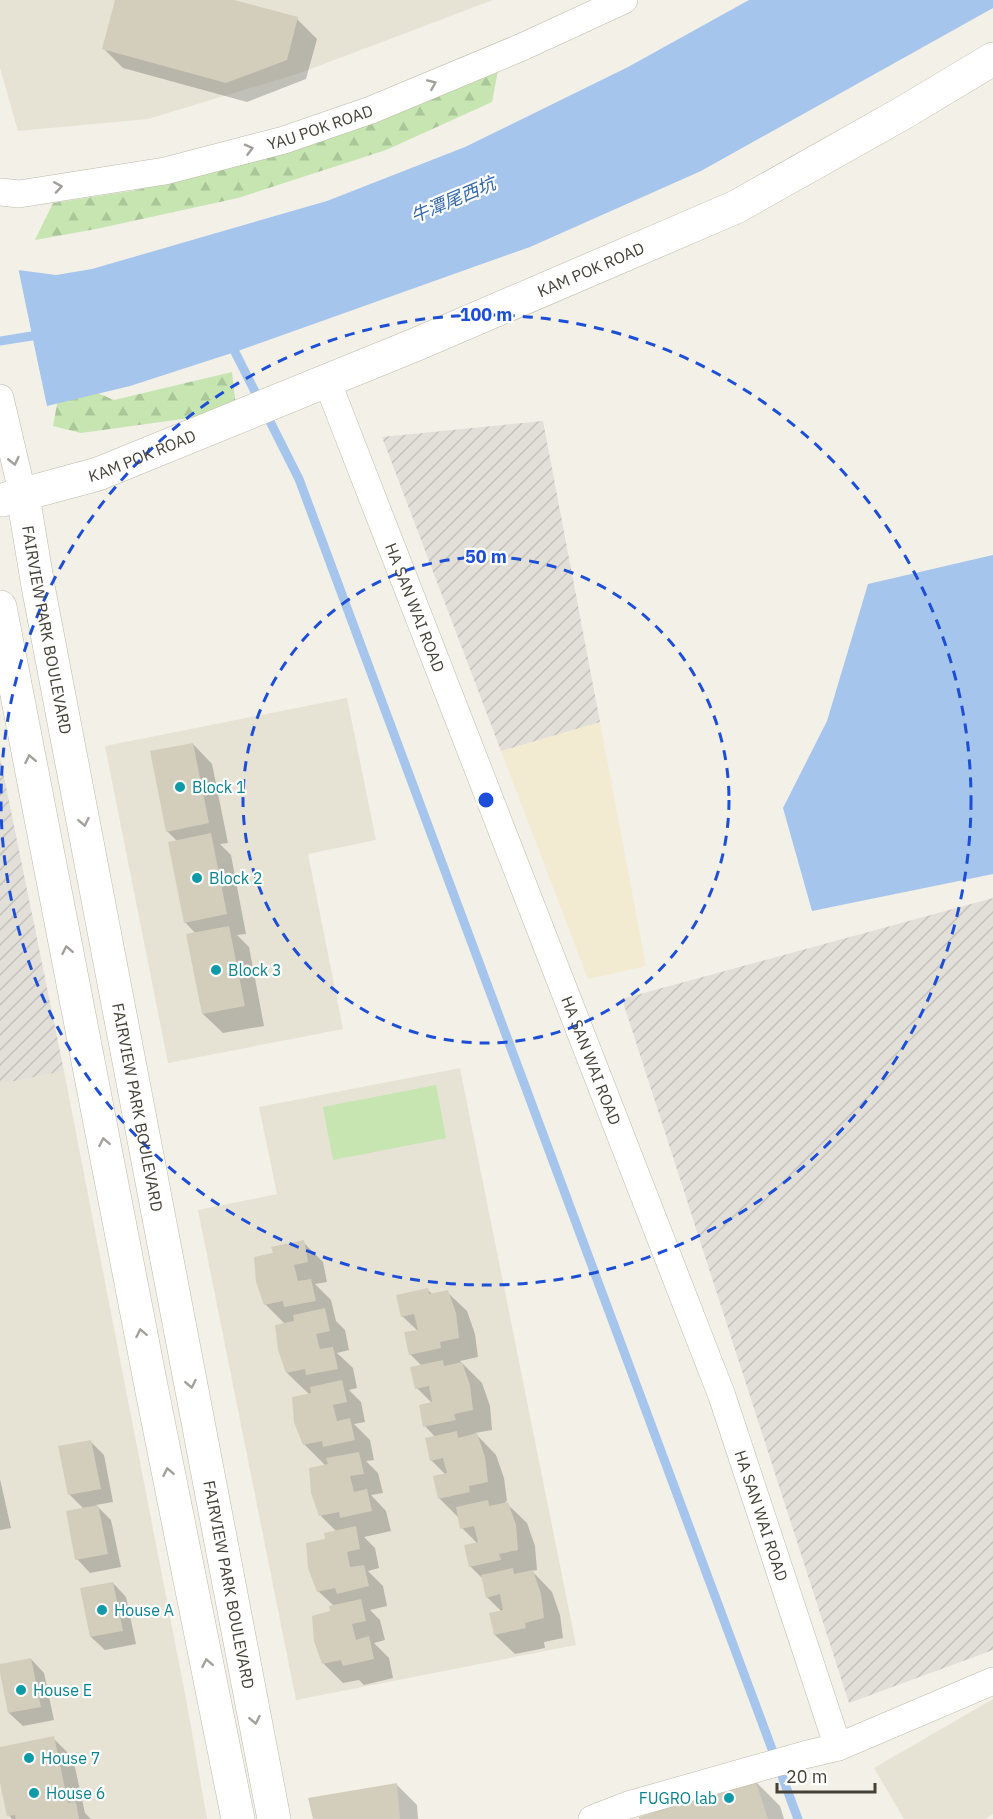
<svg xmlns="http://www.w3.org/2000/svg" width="993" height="1819" viewBox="0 0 993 1819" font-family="'IBM Plex Sans','Noto Sans TC',sans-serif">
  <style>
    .residential { fill: #e6e3d5 }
    .commercial { fill: #f3ead2 }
    .industrial { fill: url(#industrial-furrows) }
    .green { fill: #c6e5b1 }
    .forest { fill: url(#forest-firs) }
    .water { fill: #a6c5ec }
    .pier { fill: #f2f0e7 }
    .shadow { fill: #0003 }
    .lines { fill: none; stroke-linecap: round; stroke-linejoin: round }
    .stream { stroke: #a6c5ec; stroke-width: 9 }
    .building { fill: #d3cebc }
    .minor-casing { stroke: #bdb9aa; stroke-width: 28 }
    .tertiary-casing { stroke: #bdb9aa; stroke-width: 34 }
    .minor { stroke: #fff; stroke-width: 27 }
    .tertiary { stroke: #fff; stroke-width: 33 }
    .oneway { stroke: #a2a09a }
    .ring { fill: none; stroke: #1d4ed8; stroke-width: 3; stroke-dasharray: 10 8 }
    .culture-dot { fill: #0f9aa8; stroke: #fff; stroke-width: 2 }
    .labels { text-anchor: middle; stroke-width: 4.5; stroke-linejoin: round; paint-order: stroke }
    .street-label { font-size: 16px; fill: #454136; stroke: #fff }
    .culture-label { font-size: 16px; fill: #0d838f; stroke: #fff; text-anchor: start }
    .water-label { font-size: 18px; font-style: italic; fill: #3568ab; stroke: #fff }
    .centre { fill: #1d4ed8; stroke: #fff; stroke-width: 3 }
    .ring-label { font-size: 18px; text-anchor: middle; font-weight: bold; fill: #1d4ed8; stroke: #fff; stroke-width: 4.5; stroke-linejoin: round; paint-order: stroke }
  </style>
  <defs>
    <pattern id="industrial-furrows" width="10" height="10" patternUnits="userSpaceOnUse" patternTransform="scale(1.5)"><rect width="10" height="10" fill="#e2dfd8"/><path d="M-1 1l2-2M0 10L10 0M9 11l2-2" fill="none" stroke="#c3c1ba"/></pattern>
    <pattern id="forest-firs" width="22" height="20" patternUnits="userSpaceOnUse" patternTransform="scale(1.5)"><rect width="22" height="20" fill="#c6e5b1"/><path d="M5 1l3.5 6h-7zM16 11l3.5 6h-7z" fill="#abc699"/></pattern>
  </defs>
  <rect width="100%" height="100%" fill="#f2f0e7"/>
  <path class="residential" d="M0,0H493L300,73L148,119L18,131L0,68Z
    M347,698L376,840L308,854L343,1029L168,1063L105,746Z
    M460,1068L576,1645L296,1700L198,1210L277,1194L259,1107Z
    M64,1071L187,1704L207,1819H0V1084Z
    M993,1699V1814L985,1819H904L874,1768Z"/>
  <path class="commercial" d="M600,722L646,966L588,979L501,751Z"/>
  <path class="industrial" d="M543,421L600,722L501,751L382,437Z
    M0,757L64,1071L0,1084Z
    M993,898V1650L849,1703L622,999Z"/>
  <path class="green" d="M436,1085L446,1138L333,1160L323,1107Z"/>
  <path class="forest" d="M498,70L492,102L386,150L238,198L96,229L35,240L53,203L137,190L272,157Z
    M232,372L236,407L197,417L81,433L53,426L62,378L114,400Z"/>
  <path class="water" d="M749,0H993V8L701,171L530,247L235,352L130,386L47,406L18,270L56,275L92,269L327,201L465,147L628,67Z
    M993,555V874L812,911L783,808L827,721L868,584Z"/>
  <path class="pier" d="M18,267L47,409L44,407L15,271Z"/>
  <path class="shadow" d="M116,0H228L297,19L317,39L306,79L247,102L123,68L103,48Z
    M193,744L212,764L228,843L220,844L231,855L246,934L237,935L249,947L264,1026L223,1033L203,1014L196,934L185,922L177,841L167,831Z
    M303,1242L323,1262L327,1282L315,1284L331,1300L336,1321L345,1330L349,1350L337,1353L353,1368L357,1388L349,1390L361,1402L365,1422L354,1424L370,1440L374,1460L366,1461L378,1473L383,1493L371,1495L386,1511L391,1531L364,1537L375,1548L379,1568L368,1571L383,1586L387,1606L370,1610L380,1620L385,1640L374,1643L389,1658L393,1678L364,1685L359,1680L343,1683L323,1663L334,1606L318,1591L327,1541L337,1532L321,1516L326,1466L304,1444L310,1395L287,1373L286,1325L266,1305L274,1254Z
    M427,1289L433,1295L447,1292L467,1311L475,1334L478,1357L460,1361L482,1383L490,1406L492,1430L475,1433L496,1455L504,1478L507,1501L505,1502L527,1523L535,1546L537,1570L532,1571L552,1592L560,1615L563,1638L544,1642L545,1648L515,1654L495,1635L502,1612L487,1597L483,1579L470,1566L477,1543L462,1528L460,1519L439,1498L446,1475L431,1460L436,1438L425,1426L432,1403L417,1388L422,1366L410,1354L418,1331L402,1316Z
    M91,1442L104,1455L113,1502L96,1505L111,1520L121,1567L90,1573L77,1559L84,1509L69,1494Z
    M0,1479L11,1528L0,1530Z
    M113,1583L126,1597L136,1644L105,1650L91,1637Z
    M31,1659L44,1673L54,1720L23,1726L9,1713L0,1665Z
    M53,1738L73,1758L85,1813L91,1819H12L9,1815L0,1776V1749Z
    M754,1780L780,1806L784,1819H641Z
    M397,1785L417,1805L418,1819H315Z"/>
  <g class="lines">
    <path class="stream" d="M0,341L44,334
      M235,352L299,479L798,1819"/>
  </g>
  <path class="building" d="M115,0H234L298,17L287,60L226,83L102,49Z
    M193,743L209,823L166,832L150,751Z
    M211,833L227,914L184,923L168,842Z
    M229,926L245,1006L202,1014L186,934Z
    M304,1240L308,1262L294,1265L298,1281L311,1279L316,1301L284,1307L283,1301L264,1305L256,1282L254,1257L273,1253L271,1247Z
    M428,1288L429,1294L448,1290L456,1313L459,1338L440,1342L441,1348L409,1355L404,1332L418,1330L414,1314L401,1317L396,1295Z
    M325,1308L330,1331L316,1334L318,1342L320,1349L333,1347L338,1369L306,1375L305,1369L286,1373L278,1350L275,1325L294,1321L293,1315Z
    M443,1360L444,1366L462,1362L470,1385L473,1410L454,1414L456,1420L423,1427L419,1405L432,1402L429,1386L415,1389L410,1367Z
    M342,1380L347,1402L333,1405L337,1421L350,1418L355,1440L323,1447L322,1441L303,1445L294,1422L292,1397L311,1393L310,1387Z
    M457,1431L458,1438L477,1433L485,1457L488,1482L469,1486L470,1492L438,1499L433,1476L447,1473L445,1466L443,1458L430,1461L425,1438Z
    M91,1440L101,1489L68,1495L58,1446Z
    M359,1452L364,1474L350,1476L354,1492L367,1489L372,1511L340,1518L339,1512L319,1516L311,1493L309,1468L328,1464L326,1458Z
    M488,1500L489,1506L508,1502L516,1525L518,1550L499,1554L501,1560L469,1567L464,1545L478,1542L474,1526L460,1529L456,1507Z
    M98,1505L108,1554L75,1560L66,1511Z
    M356,1526L360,1549L347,1552L350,1567L364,1565L369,1586L337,1594L335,1588L317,1592L308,1568L306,1543L325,1539L324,1533Z
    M513,1568L514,1574L533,1570L541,1594L544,1618L525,1623L526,1628L494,1635L489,1613L503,1610L500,1594L486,1598L481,1575Z
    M113,1582L123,1631L90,1637L80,1588Z
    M361,1599L366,1621L352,1624L356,1640L369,1636L374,1659L343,1666L341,1660L322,1664L314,1641L312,1616L330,1611L329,1606Z
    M31,1658L41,1707L8,1713L0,1673V1664Z
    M54,1736L68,1803L76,1802L79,1819H16L15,1815L7,1816L0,1783V1747Z
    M755,1779L768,1819H639V1817Z
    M397,1783L400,1819H313L308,1798Z"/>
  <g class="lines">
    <defs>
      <g id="minor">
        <path id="s1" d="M0,192L19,194L165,171L284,140L371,110L522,47L624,0"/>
        <path id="s2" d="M327,381L722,1396L838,1747"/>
        <path d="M0,398L23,496"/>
        <path d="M592,1819L628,1805L804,1755L838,1747L993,1681"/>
      </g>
      <g id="tertiary">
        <path id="s3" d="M23,496L38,586L274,1819"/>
        <path id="s4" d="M2,500L98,474L417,344L736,207L903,113L993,59"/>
        <path d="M0,607L152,1391L238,1819"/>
      </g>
    </defs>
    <use href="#minor" class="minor-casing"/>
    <use href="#tertiary" class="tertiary-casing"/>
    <use href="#minor" class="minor"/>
    <use href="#tertiary" class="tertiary"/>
  </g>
  <defs><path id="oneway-chevron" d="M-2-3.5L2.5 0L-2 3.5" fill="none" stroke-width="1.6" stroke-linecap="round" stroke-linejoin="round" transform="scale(1.5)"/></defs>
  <g class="oneway">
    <use href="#oneway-chevron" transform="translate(432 84) rotate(-23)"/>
    <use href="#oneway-chevron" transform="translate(249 149) rotate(-14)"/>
    <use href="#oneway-chevron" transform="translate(58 187) rotate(-9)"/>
    <use href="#oneway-chevron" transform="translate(14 461) rotate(77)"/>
    <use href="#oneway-chevron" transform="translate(30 759) rotate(-101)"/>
    <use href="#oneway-chevron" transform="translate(84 822) rotate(79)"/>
    <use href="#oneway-chevron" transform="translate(67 950) rotate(-101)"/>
    <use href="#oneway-chevron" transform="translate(104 1142) rotate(-101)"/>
    <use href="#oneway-chevron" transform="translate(141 1333) rotate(-101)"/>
    <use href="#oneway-chevron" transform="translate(191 1384) rotate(79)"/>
    <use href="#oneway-chevron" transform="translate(168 1472) rotate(-101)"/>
    <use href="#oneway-chevron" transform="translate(207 1663) rotate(-101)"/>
    <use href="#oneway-chevron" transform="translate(255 1720) rotate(79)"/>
  </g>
  <g class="ring">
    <circle cx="486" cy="800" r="243"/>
    <circle cx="486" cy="800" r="485"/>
  </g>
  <g class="culture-dot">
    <circle cx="180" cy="787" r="6"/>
    <circle cx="197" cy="878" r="6"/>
    <circle cx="216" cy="970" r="6"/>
    <circle cx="102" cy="1610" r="6"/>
    <circle cx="21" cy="1690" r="6"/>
    <circle cx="29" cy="1758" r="6"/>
    <circle cx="34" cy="1793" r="6"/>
    <circle cx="729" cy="1798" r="6"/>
  </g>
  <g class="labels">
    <g class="street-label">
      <text dy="6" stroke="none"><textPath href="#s1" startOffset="328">YAU POK ROAD</textPath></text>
      <text dy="6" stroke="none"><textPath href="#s4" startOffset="633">KAM POK ROAD</textPath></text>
      <text dy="6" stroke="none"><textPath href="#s4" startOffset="147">KAM POK ROAD</textPath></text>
      <text dy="6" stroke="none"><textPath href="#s2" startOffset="243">HA SAN WAI ROAD</textPath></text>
      <text dy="6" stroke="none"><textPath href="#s3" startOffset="136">FAIRVIEW PARK BOULEVARD</textPath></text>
      <text dy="6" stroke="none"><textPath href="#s2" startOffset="729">HA SAN WAI ROAD</textPath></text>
      <text dy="6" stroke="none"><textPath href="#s3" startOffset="622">FAIRVIEW PARK BOULEVARD</textPath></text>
      <text dy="6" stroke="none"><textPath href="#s2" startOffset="1215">HA SAN WAI ROAD</textPath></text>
      <text dy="6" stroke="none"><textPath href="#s3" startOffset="1108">FAIRVIEW PARK BOULEVARD</textPath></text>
    </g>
    <g class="culture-label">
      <text x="192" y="793">Block 1</text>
      <text x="209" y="884">Block 2</text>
      <text x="228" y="976">Block 3</text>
      <text x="114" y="1616">House A</text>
      <text x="33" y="1696">House E</text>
      <text x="41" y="1764">House 7</text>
      <text x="46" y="1799">House 6</text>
      <text x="717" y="1804" text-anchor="end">FUGRO lab</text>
    </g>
    <g class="water-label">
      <text transform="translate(453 200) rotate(-23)" y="6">牛潭尾西坑</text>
    </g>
  </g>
  <circle cx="486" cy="800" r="9" class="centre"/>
  <g class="ring-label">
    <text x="486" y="321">100 m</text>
    <text x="486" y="563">50 m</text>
  </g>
  <path d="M777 1783v9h98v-9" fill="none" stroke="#454136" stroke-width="3"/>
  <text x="786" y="1783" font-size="18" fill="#454136" stroke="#ffffff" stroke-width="4.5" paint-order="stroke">20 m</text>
</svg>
